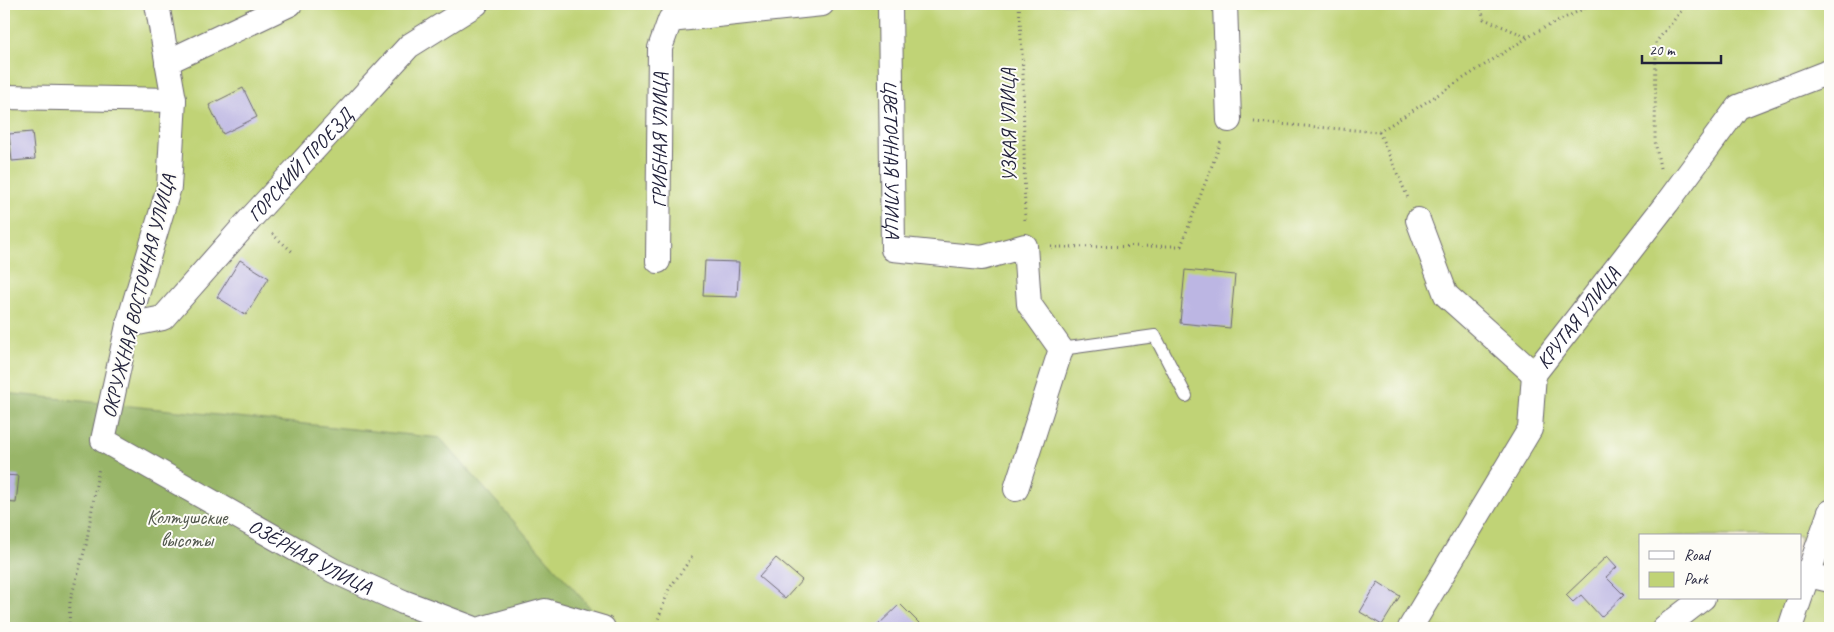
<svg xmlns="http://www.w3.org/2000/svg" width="1834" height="632" viewBox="0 0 1834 632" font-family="Caveat,sans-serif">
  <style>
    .green { fill: #c0d376; stroke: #717a58; fill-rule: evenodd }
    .forest { fill: #98b567; stroke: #5d6c51 }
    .building { fill: #bcb6e3 }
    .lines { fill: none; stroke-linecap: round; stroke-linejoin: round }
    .service-casing { stroke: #6c6871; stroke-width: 14 }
    .minor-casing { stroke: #6c6871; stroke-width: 26 }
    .path { stroke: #6c6871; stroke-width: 3; stroke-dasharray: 1 4; stroke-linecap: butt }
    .service { stroke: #fff; stroke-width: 12 }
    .minor { stroke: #fff; stroke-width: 24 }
    .labels { text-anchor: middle; stroke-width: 4; stroke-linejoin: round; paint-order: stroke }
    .street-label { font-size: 20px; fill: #22223b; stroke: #fdfcf7 }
    .park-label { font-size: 20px; fill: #51574d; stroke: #fdfcf7 }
  </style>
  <rect width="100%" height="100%" fill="#fdfcf7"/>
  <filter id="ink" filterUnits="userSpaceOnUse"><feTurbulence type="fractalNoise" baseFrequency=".02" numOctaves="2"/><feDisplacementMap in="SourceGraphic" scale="10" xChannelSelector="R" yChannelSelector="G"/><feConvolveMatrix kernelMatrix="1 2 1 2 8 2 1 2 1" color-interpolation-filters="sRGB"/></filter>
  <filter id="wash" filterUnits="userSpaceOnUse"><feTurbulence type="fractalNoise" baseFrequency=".0096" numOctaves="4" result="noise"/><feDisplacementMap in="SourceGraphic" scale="20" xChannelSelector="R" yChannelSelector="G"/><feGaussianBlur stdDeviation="1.12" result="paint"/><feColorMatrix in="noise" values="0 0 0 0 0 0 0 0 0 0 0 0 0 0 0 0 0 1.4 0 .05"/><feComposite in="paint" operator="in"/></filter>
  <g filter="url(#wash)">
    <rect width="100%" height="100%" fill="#f4ebd6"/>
    <path class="green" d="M4,4H1830V628H9L4,394ZM1640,536H1800V598H1640Z"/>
    <path class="forest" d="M4,393L440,438L608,628H4Z"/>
    <g id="blocks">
      <path class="building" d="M243,88L257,117L223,134L209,105Z
        M32,132L35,159L12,161L9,134Z
        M240,260L269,278L246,315L217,297Z
        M705,261L739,262L737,297L703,296Z
        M1185,270L1235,275L1230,328L1180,323Z
        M4,475L19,476L16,503L4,502Z
        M1607,556L1617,567L1606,577L1624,595L1601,617L1581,595L1573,602L1566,595Z
        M776,558L802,580L785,599L759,577Z
        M1378,582L1400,596L1382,625L1360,612Z
        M900,604L924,628H875Z"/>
    </g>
  </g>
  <g filter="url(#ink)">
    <use href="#blocks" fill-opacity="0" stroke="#6c6871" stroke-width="1"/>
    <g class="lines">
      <defs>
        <path id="service" d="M1061,349L1155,336L1186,396"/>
        <g id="minor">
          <path id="s1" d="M157,4L174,100L169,187L128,325L103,440L334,571L403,602L472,628"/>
          <path id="s2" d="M890,4L893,249L982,258L1025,246L1029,304L1061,349L1016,489"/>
          <path d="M1225,4L1229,120"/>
          <path d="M167,62L290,4"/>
          <path d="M4,97L174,100"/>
          <path d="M1418,220L1446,295L1534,374"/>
          <path id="s3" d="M658,261L660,48L670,20L822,4"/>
          <path id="s4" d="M128,325L163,318L252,217L409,46L476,4"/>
          <path d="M1800,573L1830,580"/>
          <path d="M1800,597L1830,512"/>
          <path d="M484,628L545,611L603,628"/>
          <path id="s5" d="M1410,628L1530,429L1534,374L1667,203L1738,107L1826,73"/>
          <path d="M1664,628L1703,598"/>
          <path d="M1790,628L1800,598"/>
        </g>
      </defs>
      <use href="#service" class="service-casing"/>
      <use href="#minor" class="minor-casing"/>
      <path class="path" d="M1019,4L1023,70L1025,223
        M1480,4L1484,19L1528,37
        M1254,122L1379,132L1538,31L1593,4
        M1379,132L1408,198
        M1660,168L1655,141L1656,42L1687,4
        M272,234L294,253
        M1051,247L1181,246L1221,142
        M69,628L70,601L86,545L99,467
        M655,628L669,589L692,557"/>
      <use href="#service" class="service"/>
      <use href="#minor" class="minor"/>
    </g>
  </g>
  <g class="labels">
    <g class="street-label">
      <text transform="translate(1008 125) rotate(-91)" y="7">УЗКАЯ УЛИЦА</text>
      <text dy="7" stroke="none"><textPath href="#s3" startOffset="121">ГРИБНАЯ УЛИЦА</textPath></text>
      <text dy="7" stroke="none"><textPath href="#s2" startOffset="155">ЦВЕТОЧНАЯ УЛИЦА</textPath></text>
      <text dy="7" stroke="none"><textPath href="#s4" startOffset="241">ГОРСКИЙ ПРОЕЗД</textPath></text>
      <text transform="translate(138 296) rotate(-76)" y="7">ОКРУЖНАЯ ВОСТОЧНАЯ УЛИЦА</text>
      <text dy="7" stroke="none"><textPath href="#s5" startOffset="359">КРУТАЯ УЛИЦА</textPath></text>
      <text dy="7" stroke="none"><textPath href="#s1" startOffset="684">ОЗЁРНАЯ УЛИЦА</textPath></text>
    </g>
    <g class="park-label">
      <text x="187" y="524">Колтушские<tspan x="187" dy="23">высоты</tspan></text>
    </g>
  </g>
  <rect width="1834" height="632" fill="none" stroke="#fdfcf7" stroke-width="20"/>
  <rect x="1639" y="534" width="162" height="65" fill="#fdfcf7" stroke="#a5a5ac"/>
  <rect x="1649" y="551" width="25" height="8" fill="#ffffff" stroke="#a5a5ac"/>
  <text x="1684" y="560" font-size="15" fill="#22223b">Road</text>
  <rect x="1649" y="572" width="25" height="15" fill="#c0d376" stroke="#a5a5ac"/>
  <text x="1684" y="584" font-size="15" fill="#22223b">Park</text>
  <path d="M1642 55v8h79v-8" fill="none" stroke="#22223b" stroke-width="2.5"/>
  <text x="1649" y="55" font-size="15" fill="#22223b" stroke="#fdfcf7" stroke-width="4" paint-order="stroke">20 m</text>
</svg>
